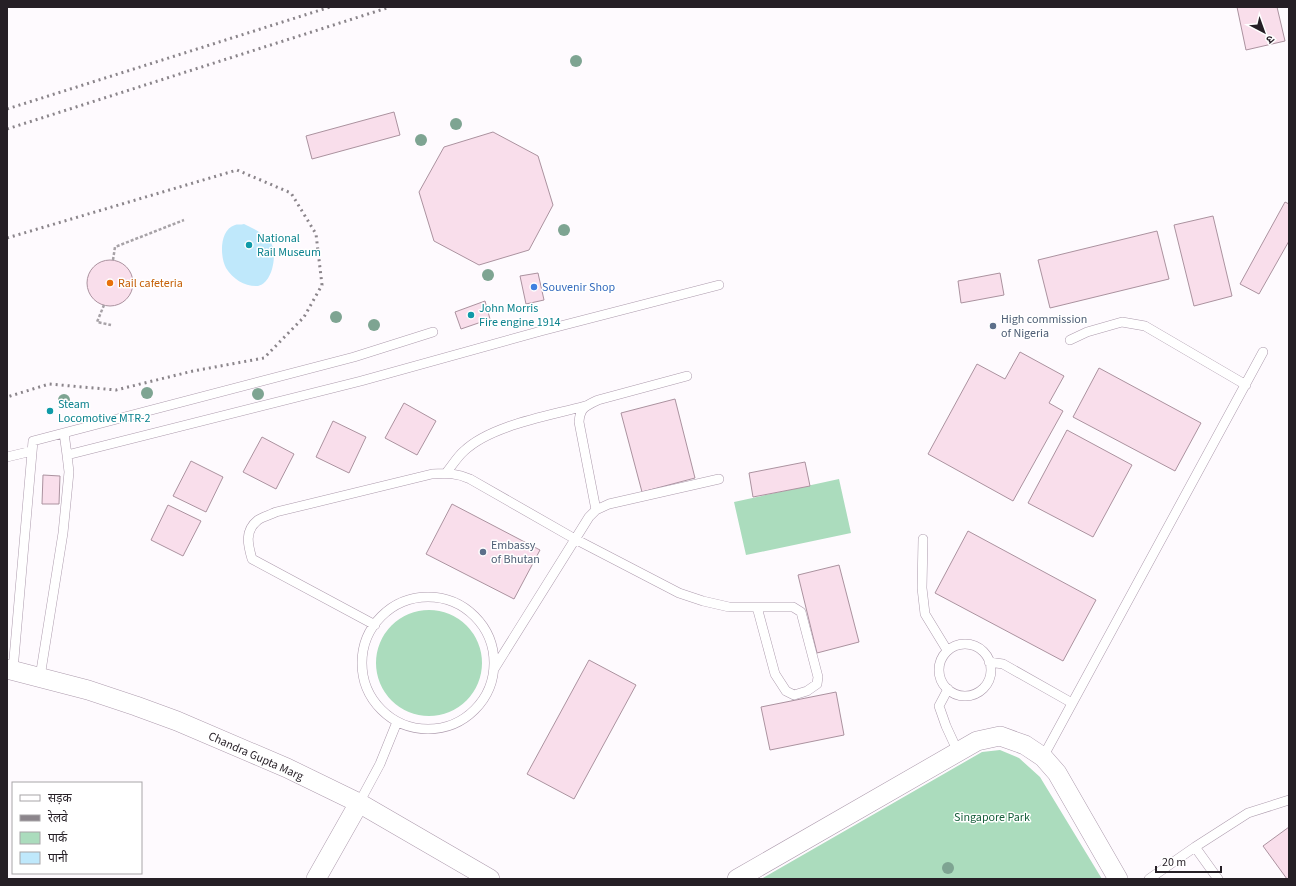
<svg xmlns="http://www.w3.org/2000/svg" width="1296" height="886" viewBox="0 0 1296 886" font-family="'Source Sans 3','Noto Sans Devanagari',sans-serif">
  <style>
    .green { fill: #abdcbd }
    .water { fill: #bfe8fb }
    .building { fill: #f9deeb; stroke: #ab929f }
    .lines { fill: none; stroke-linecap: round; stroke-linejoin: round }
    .service-casing { stroke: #ad9bad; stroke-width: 10 }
    .minor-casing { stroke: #ad9bad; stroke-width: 20 }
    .path { stroke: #a7a2a7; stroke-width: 2.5; stroke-dasharray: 3 2; stroke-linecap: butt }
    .service { stroke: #fff; stroke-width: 9 }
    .minor { stroke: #fff; stroke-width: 19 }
    .rail { stroke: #8b858b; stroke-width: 3; stroke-dasharray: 2 4; stroke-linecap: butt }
    .tree { fill: #7ea492 }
    .culture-dot { fill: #0f9aa8; stroke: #fff; stroke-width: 1.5 }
    .food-dot { fill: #e8710a; stroke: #fff; stroke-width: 1.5 }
    .shop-dot { fill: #3f7fe0; stroke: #fff; stroke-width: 1.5 }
    .service-dot { fill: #5c6f8a; stroke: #fff; stroke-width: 1.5 }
    .labels { text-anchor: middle; stroke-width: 3; stroke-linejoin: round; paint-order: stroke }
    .culture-label { font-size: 12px; fill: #0d838f; stroke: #fff; text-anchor: start }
    .food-label { font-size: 12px; fill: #c56008; stroke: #fff; text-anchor: start }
    .shop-label { font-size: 12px; fill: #366cbe; stroke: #fff; text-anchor: start }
    .service-label { font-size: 12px; fill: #4e5e75; stroke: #fff; text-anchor: start }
    .street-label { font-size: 12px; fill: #261f26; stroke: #fff }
    .park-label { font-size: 12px; fill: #165e3a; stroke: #fff }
  </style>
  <rect width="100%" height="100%" fill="#fefafe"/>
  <path class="green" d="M839,479L851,533L746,555L734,502Z
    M376 663a53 53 0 1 1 106 0a53 53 0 1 1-106 0Z
    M1000,750L1019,758L1040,777L1102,879H761L982,752Z"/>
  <path class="water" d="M244,224C254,229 264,233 271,243C278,254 272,286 256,286C244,286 233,279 226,268C220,257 219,230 235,225C237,224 241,225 244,224Z"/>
  <path class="building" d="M1237,7H1277L1285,41L1246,50Z
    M394,112L400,135L312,159L306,136Z
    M493,132L538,156L553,205L529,250L479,265L434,241L419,192L444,147Z
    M1285,202L1289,204V241L1259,294L1240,284Z
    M1213,216L1232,296L1194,306L1174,225Z
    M1157,231L1169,279L1050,308L1038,260Z
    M87 283a23 23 0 1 1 46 0a23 23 0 1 1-46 0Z
    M538,273L544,300L526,304L520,276Z
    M1000,273L1004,295L961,303L958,281Z
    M485,301L490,319L461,329L455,312Z
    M1020,352L1064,376L1049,403L1063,411L1013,501L928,454L977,364L1005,379Z
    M1099,368L1201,423L1175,471L1073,417Z
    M675,399L695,478L642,492L621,413Z
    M404,403L436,421L417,455L385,438Z
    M333,421L366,437L349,473L316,457Z
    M1067,430L1132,465L1093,537L1028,503Z
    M262,437L294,454L276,489L243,472Z
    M191,461L223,477L206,512L173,496Z
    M805,462L810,486L753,497L749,473Z
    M43,475L60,476L59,504H42Z
    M452,504L540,550L514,599L426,554Z
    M168,505L201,521L183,556L151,540Z
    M968,531L1096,600L1063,661L935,593Z
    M839,565L859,642L817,653L798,575Z
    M589,660L636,685L574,799L527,774Z
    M836,692L844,735L770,750L761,707Z
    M1289,827V879H1287L1263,846Z"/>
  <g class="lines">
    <defs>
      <path id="service" d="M1070,340L1087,332L1122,322L1145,326L1246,385
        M64,433L67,455
        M7,457L32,451
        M446,473C452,466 457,457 464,451C491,425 549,416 585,406
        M596,510L579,422C580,408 585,406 598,400L687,376
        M923,539L922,588L925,614L947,650
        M362 663a66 66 0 1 1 132 0a66 66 0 1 1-132 0Z
        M375,625L252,559C248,545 244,531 258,520C262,517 270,515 276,512L432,474C447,473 457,473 470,479L575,539L679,593L703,601L729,607H793L801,612L818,677L817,684L807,691L794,695L786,691L775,674L757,607
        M939 670a26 26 0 1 1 52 0a26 26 0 1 1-52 0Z
        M989,662L1003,664L1072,703
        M494,669L589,517L596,510L609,504L719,479
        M13,670L33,441L354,357L433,332
        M40,677L63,533L69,472L67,455L361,381L541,331L719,285
        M948,689L939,706L946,726L958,752
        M1043,757L1263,352
        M359,803L380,764L397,722
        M1195,847L1218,879
        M1149,879L1195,847L1248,813L1289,800"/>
      <path id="minor" d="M7,669L88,690L136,706L177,721L287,768L359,803L490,879
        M316,879L359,803
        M737,879L977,741L1000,736L1025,745L1043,757L1057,773L1118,879"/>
    </defs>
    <use href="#service" class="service-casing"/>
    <use href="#minor" class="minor-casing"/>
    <path class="path" d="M113,260L115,247L184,220
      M104,305L97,322L111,325"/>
    <use href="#service" class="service"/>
    <use href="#minor" class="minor"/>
    <path class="rail" d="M7,109L330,7
      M7,129L390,7
      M7,238L237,170L291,193L316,234L322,285L304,317L264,358L193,371L116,390L49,384L7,397"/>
  </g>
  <g class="tree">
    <circle cx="576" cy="61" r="6"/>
    <circle cx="456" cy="124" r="6"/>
    <circle cx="421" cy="140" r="6"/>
    <circle cx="564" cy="230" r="6"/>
    <circle cx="488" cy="275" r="6"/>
    <circle cx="336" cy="317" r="6"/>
    <circle cx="374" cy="325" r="6"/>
    <circle cx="147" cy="393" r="6"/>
    <circle cx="258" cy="394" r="6"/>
    <circle cx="64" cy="400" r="6"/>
    <circle cx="948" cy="868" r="6"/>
  </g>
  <g class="culture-dot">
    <circle cx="249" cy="245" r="4"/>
    <circle cx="471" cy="315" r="4"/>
    <circle cx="50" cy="411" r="4"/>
  </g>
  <circle class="food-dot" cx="110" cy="283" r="4"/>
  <circle class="shop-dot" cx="534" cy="287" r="4"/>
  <g class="service-dot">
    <circle cx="993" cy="326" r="4"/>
    <circle cx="483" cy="552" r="4"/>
  </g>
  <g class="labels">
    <g class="culture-label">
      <text x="257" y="242">National<tspan x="257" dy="14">Rail Museum</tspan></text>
      <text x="479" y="312">John Morris<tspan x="479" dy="14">Fire engine 1914</tspan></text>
      <text x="58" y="408">Steam<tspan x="58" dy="14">Locomotive MTR-2</tspan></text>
    </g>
    <g class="food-label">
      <text x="118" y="287">Rail cafeteria</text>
    </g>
    <g class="shop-label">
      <text x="542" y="291">Souvenir Shop</text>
    </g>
    <g class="service-label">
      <text x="1001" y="323">High commission<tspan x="1001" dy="14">of Nigeria</tspan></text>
      <text x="491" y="549">Embassy<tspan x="491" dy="14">of Bhutan</tspan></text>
    </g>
    <g class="street-label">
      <text transform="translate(256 756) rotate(24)" y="4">Chandra Gupta Marg</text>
    </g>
    <g class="park-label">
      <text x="992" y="821">Singapore Park</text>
    </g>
  </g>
  <rect width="1296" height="886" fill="none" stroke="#261f26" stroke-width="16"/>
  <rect x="12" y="782" width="130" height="92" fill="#ffffff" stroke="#a8a5a8"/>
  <rect x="20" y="795" width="20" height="6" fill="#ffffff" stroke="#a8a5a8"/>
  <text x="48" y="802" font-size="12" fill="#261f26">सड़क</text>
  <rect x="20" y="815" width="20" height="6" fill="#8b858b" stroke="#a8a5a8"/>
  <text x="48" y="822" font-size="12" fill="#261f26">रेलवे</text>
  <rect x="20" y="832" width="20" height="12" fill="#abdcbd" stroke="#a8a5a8"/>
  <text x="48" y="842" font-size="12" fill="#261f26">पार्क</text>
  <rect x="20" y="852" width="20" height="12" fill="#bfe8fb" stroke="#a8a5a8"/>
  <text x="48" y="862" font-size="12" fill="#261f26">पानी</text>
  <g transform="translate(1264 32) rotate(139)" stroke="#ffffff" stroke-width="3" paint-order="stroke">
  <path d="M0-3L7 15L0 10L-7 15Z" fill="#261f26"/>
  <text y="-6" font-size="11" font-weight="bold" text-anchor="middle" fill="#261f26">उ</text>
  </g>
  <path d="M1156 866v6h65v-6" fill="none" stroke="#261f26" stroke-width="2"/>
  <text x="1162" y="866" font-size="12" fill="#261f26" stroke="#ffffff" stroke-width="3" paint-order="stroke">20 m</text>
</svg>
